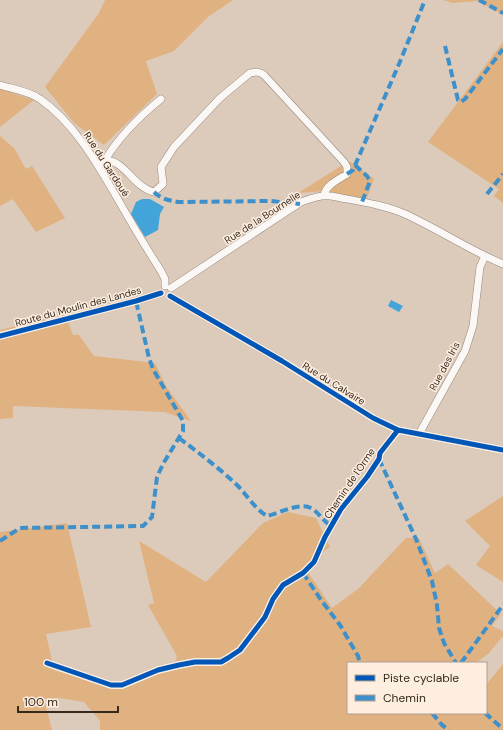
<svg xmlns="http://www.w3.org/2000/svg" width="503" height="730" viewBox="0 0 503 730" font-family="'DM Sans',sans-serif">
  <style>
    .green { fill: #e0b181 }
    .water { fill: #42a4d8 }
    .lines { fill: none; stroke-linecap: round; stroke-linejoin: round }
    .minor-casing { stroke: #95887c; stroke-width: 8 }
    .minor { stroke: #faf7f5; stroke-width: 7 }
    .quiet { stroke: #3d90ca; stroke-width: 4; stroke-dasharray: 8 4; stroke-linecap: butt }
    .cycleway-casing { stroke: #feeee0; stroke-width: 8 }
    .cycleway { stroke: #0057b8; stroke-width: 5 }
    .labels { text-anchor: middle; stroke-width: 3; stroke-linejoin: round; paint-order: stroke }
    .street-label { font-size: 10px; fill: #362a1f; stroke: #feeee0 }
  </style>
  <rect width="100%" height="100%" fill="#dccbbb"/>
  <path class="green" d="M105,0H233L208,17L174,51L146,61L157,94L104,145L74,123L45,87L99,13Z
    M443,0H503V15L478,1L453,3Z
    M503,42V203L494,196L499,189L428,142Z
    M0,89L34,100L0,127Z
    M0,136L14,148L26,169L32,166L65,218L36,232L13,199L0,206Z
    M349,161L374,179L367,198L358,199L327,191L298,193Z
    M65,314L73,335H79L94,356L155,363L166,386L191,421L164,412L13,406V418L0,419V330Z
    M503,496V582L476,565L490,546L465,521Z
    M288,512L316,518L330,547L304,566L332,608L358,589L406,538H419L435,573L448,564L501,614L492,626L503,631V638L502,637L489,653L476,663H348V713H486V685L503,664V730H100V721L84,702L59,698L44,699L52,730H0V532L67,523L91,627L46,634L54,670C73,675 95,685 114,683C130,682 154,669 169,663L176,661L177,656L148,605L154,603L139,541L206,582L263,523Z"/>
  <path class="water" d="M142,199H150L164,207L160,214L158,230L145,237L131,214L136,202Z
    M391,300L403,306L399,312L388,306Z"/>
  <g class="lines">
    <defs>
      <path id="minor" d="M0,85C13,89 29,91 40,99C75,123 99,167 120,203C133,226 147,249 161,271L165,279V286
        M105,160C119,137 140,116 161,99
        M98,166L105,160C125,160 134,188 154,192L163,184L161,167L174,147L220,98L250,73C255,72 259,71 264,75L344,162L347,167V174C339,179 326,185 324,195
        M171,288L301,202C312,198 320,195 331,196C356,201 382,204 405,214C438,229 469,250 503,264
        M170,296L282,361L373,418L398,430L503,450
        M0,336L136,301L161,293
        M419,434L465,351L473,326L480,267L485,256
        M47,663L111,685H122L158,670L179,665L195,662H221L228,658L240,650L265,617L273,599L283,585L303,573L314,562L325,537L341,509L367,477L379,459L380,453L398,430"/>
    </defs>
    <use href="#minor" class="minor-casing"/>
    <use href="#minor" class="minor"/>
    <path class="quiet" d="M479,0L503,13
      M445,46L458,100L461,102L465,99L503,49
      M355,165L367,176L370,181L362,202
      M347,174L353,170L399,64L425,0
      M154,192C161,199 168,200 178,202L271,201L300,204
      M487,194L503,174
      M179,438C199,453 219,468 237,485C247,495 255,509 267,516C281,513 302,500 314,510C320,515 324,521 331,526
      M379,459L416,539L432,581L437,605L439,628L444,643L456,663
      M0,541L20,528L143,526L152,517L157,477L163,464L183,431V421L153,369L149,358L136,301
      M303,573L321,600L340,625L358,656L360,663
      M461,663L503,605
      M432,713L442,725L449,730
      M485,713L503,729"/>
    <defs>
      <path id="cycleway" d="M170,296L282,361L373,418L398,430L503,450
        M0,336L136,301L161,293
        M47,663L111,685H122L158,670L179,665L195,662H221L228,658L240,650L265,617L273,599L283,585L303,573L314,562L325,537L341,509L367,477L379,459L380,453L398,430"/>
    </defs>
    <use href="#cycleway" class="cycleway-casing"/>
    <use href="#cycleway" class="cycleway"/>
  </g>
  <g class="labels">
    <g class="street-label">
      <text transform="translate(107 164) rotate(57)" y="4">Rue du Gardoué</text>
      <text transform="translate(262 217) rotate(-33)" y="4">Rue de la Bournelle</text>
      <text transform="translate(78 306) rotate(-15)" y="4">Route du Moulin des Landes</text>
      <text transform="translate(444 366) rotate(-62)" y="4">Rue des Iris</text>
      <text transform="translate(334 383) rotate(32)" y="4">Rue du Calvaire</text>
      <text transform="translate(349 483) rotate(-56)" y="4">Chemin de l'Orme</text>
    </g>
  </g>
  <rect x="347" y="662" width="140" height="52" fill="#feeee0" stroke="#aea093"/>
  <rect x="355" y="675" width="20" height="6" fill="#0057b8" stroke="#aea093"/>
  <text x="383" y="682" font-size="12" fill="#362a1f">Piste cyclable</text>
  <rect x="355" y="695" width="20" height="6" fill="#3d90ca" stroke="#aea093"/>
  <text x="383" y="702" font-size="12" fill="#362a1f">Chemin</text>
  <path d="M18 706v6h100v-6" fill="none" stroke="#362a1f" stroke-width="2"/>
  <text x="24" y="706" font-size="12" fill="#362a1f" stroke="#feeee0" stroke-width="3" paint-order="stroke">100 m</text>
</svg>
